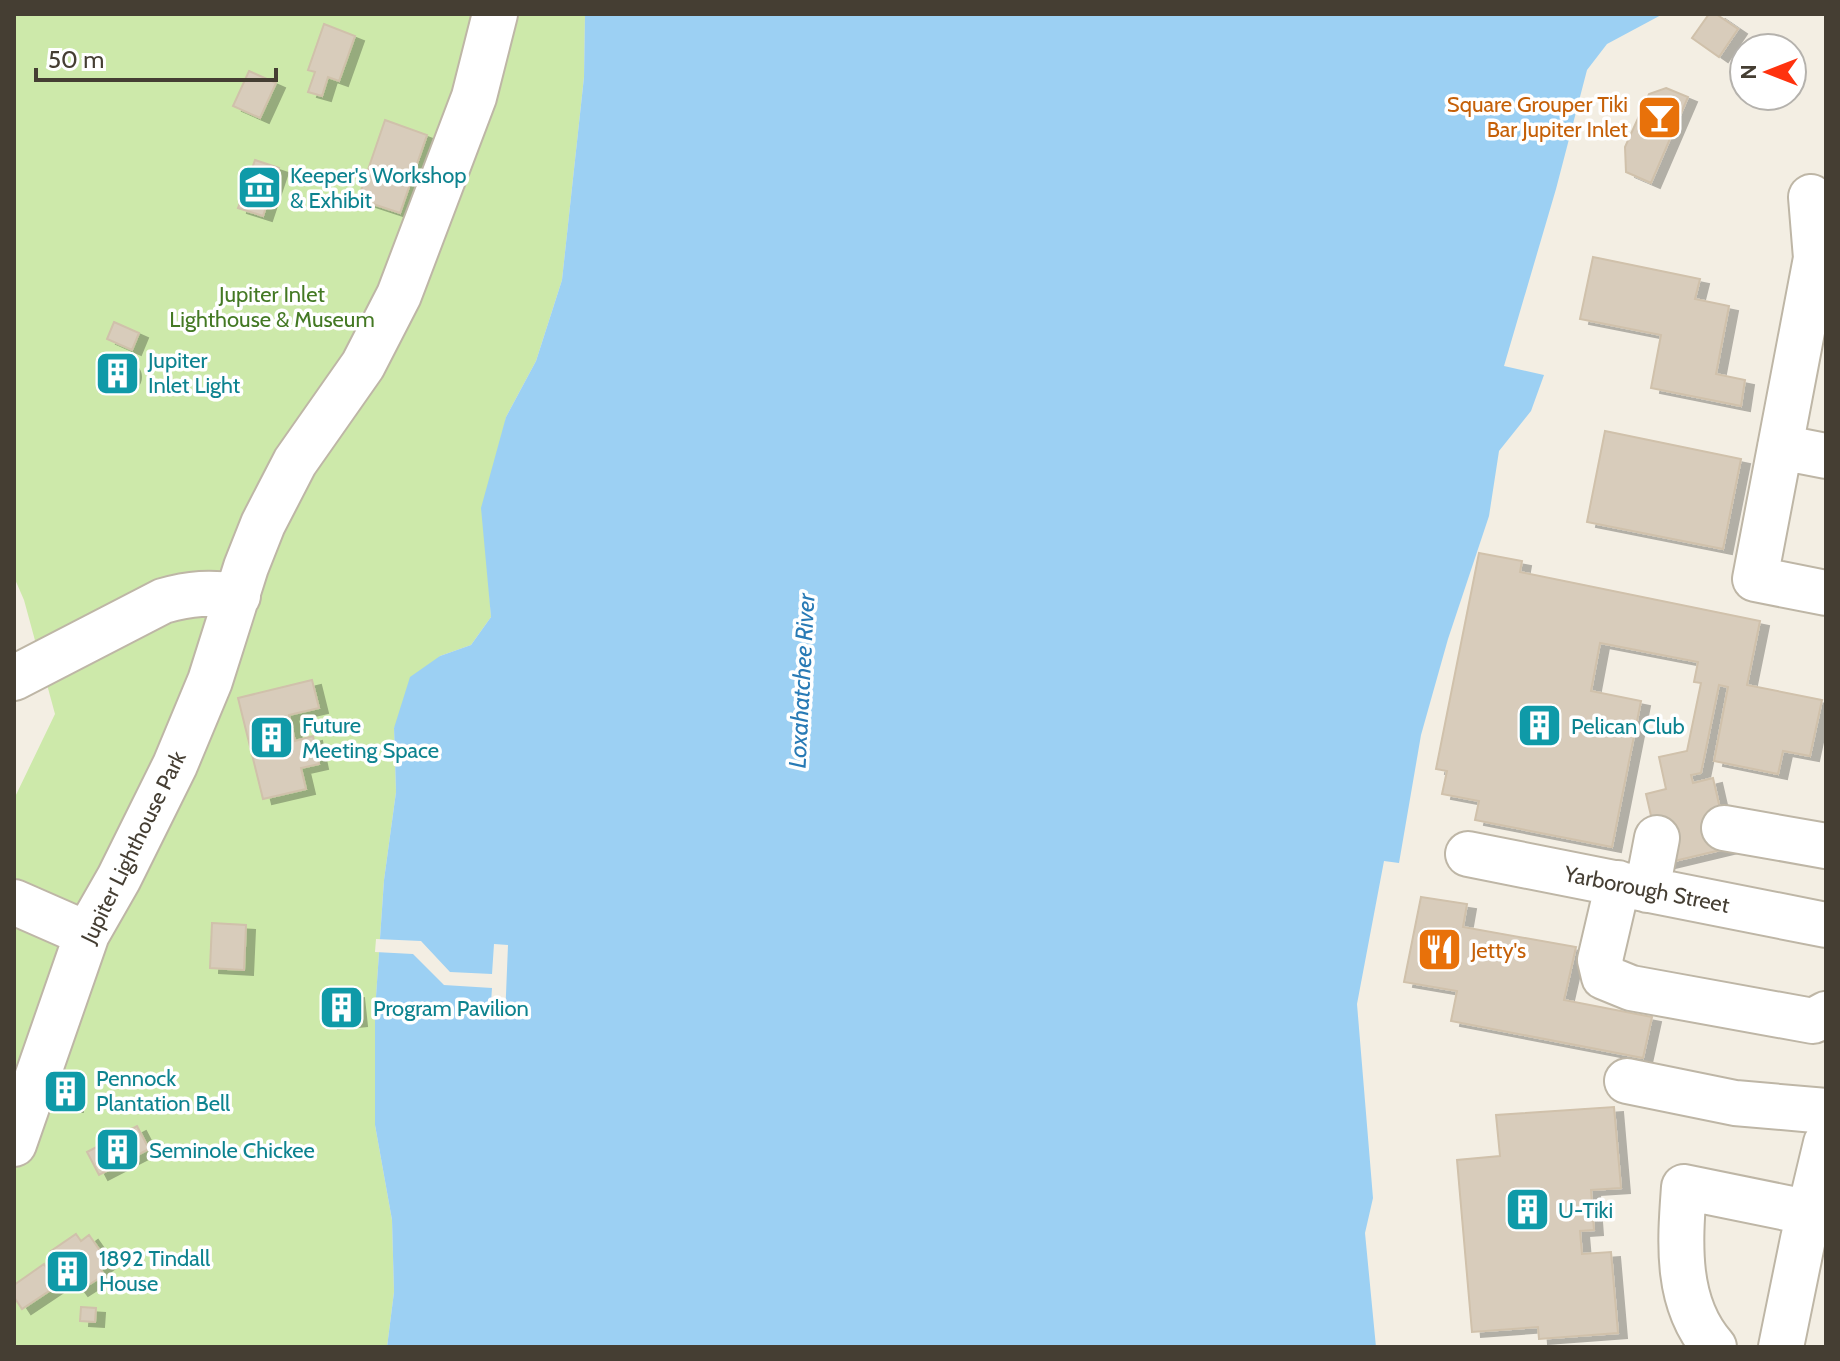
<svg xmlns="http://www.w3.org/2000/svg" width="1840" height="1361" viewBox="0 0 1840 1361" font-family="Cabin,sans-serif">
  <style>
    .green { fill: #cde9aa }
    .water { fill: #9cd0f3 }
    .pier { fill: #f3eee3 }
    .building { fill: #d8ccbb; stroke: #d0c1ab; stroke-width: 2; filter: url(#shadow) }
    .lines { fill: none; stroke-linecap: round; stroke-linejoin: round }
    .minor-casing { stroke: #beb6a6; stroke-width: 48 }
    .minor { stroke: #fff; stroke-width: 44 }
    .labels { text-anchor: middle; stroke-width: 7; stroke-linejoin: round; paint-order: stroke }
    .food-label { font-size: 22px; fill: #c56008; stroke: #fff; text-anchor: end }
    .culture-label { font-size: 22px; fill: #0d838f; stroke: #fff; text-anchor: start }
    .park-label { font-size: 22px; fill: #447924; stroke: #fff }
    .street-label { font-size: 22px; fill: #453e33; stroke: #fff }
    .water-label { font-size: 24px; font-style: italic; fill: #287ab5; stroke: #fff }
  </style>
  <defs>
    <filter id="shadow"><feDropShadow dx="9" dy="5" stdDeviation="0" flood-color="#0004"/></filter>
  </defs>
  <rect width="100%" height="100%" fill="#f3eee3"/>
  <path class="green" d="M14,14H585L584,77L562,280L536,361L506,417L488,571L491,617L471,645L440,656L394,728L396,792L384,880L375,1011V1125L392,1220L394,1292L387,1347H14V799L55,714L24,600L14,577Z"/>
  <path class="water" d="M585,14H1663L1607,44L1587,70L1556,189L1504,366L1544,375L1531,411L1499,451L1489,516L1448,639L1421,735L1399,863L1384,861L1357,1004L1373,1198L1365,1233L1376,1347H387L394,1292L392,1220L375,1125V1011L384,880L396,792L394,728L410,677L440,656L471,645L491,617L481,508L506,417L536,361L562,280L584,77Z"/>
  <path class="pier" d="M376,939L421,941L450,972L492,974L494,944L508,945L505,1019L490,1018L492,988L444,985L413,954L375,952Z"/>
  <path class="building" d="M1709,14H1716L1738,29L1719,57L1692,38Z
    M324,24L355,36L339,81L328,77L322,96L308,92L315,72L308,70Z
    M249,71L276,83L260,118L233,106Z
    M1666,88L1688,97L1651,183L1626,172L1625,147L1649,94Z
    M385,120L427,135L400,213L358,199Z
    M255,160L279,168L263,216L238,208Z
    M1593,257L1700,279L1695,299L1729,306L1716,374L1745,380L1741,406L1651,388L1661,335L1580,319Z
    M114,322L139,333L132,350L107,339Z
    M102 372a15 15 0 1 1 30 0a15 15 0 1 1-30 0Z
    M1605,431L1741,459L1723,549L1587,522Z
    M1479,553L1522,561L1520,572L1760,621L1747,685L1822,700L1810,756L1783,751L1778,774L1714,761L1728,687L1719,685L1701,773L1691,775L1693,783L1713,778L1729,848L1662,864L1646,794L1666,789L1659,757L1687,751L1701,683L1694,682L1698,662L1600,643L1591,691L1641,701L1612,847L1475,820L1479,801L1442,794L1447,771L1436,769Z
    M312,680L319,708L289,715L295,741L313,736L319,764L301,768L306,789L263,799L238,698Z
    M1421,897L1467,904L1463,927L1576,947L1564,1000L1652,1017L1643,1058L1451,1021L1457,991L1404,982Z
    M212,923L246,925L244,970L210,968Z
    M355,993L358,1021L329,1024L326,996Z
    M55,1076H76L74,1107H54Z
    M1614,1107L1621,1188L1591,1190L1594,1230L1580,1231L1582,1254L1611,1252L1618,1333L1539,1339L1538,1327L1472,1332L1457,1160L1500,1156L1496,1115Z
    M137,1126L149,1149L99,1175L87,1152Z
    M76,1234L81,1241L89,1235L108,1262L100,1268L104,1275L79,1291L65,1272L54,1280L58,1285L22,1309L14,1297V1285L44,1264L47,1269L59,1262L51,1251Z
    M81,1307L96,1308L95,1322L80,1321Z"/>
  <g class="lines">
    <defs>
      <path id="minor" d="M1811,197L1816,258L1755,579L1826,593
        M1780,447L1826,456
        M14,678L163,601C191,593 210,592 238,596
        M1724,828L1826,846
        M1468,854L1826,925
        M1618,883L1600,960L1604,977L1631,988L1813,1021L1826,1014
        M1647,890L1657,838
        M14,902L87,934
        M1627,1081L1735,1103L1826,1111
        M14,1144L87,934L119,878L175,765L210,681L246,567L263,524L295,462L363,365L399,295L474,97L495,14
        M1714,1347C1675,1303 1680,1242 1684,1187L1826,1216
        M1781,1347L1803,1239L1826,1143"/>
    </defs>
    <use href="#minor" class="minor-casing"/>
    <use href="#minor" class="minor"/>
  </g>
  <defs>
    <symbol id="bar-square" viewBox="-11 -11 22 22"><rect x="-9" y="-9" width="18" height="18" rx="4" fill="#e8710a" stroke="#fff"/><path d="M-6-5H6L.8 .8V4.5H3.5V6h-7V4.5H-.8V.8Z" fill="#fff"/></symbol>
    <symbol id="museum-square" viewBox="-11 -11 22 22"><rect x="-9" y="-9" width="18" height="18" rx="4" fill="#0f9aa8" stroke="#fff"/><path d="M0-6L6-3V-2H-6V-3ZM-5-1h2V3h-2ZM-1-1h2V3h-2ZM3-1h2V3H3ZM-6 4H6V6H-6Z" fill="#fff"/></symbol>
    <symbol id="building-square" viewBox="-11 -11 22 22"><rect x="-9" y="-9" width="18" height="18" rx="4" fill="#0f9aa8" stroke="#fff"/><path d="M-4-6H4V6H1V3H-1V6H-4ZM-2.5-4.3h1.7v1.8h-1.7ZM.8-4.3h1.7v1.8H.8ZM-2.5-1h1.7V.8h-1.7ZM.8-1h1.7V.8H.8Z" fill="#fff"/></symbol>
    <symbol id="restaurant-square" viewBox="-11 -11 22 22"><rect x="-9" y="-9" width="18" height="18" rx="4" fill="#e8710a" stroke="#fff"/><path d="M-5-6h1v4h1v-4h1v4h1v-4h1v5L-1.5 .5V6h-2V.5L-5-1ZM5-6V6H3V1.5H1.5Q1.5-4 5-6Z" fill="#fff"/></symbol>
  </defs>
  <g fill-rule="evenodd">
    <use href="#bar-square" x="1634" y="92" width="51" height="51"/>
    <use href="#museum-square" x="234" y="162" width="51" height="51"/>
    <use href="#building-square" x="92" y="348" width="51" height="51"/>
    <use href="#building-square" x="1514" y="700" width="51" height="51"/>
    <use href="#building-square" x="246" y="712" width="51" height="51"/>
    <use href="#restaurant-square" x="1414" y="924" width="51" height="51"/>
    <use href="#building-square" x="316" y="982" width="51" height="51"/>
    <use href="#building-square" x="40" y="1066" width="51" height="51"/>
    <use href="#building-square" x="92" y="1124" width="51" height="51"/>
    <use href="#building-square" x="1502" y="1184" width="51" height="51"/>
    <use href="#building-square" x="42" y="1246" width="51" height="51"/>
  </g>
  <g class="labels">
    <g class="food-label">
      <text x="1628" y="112">Square Grouper Tiki<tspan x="1628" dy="25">Bar Jupiter Inlet</tspan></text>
      <text x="1471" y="958" text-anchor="start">Jetty's</text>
    </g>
    <g class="culture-label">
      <text x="290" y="183">Keeper's Workshop<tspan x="290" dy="25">&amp; Exhibit</tspan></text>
      <text x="148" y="368">Jupiter<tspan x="148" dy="25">Inlet Light</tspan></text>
      <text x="302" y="733">Future<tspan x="302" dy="25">Meeting Space</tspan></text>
      <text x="1571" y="734">Pelican Club</text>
      <text x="373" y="1016">Program Pavilion</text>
      <text x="96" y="1086">Pennock<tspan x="96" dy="25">Plantation Bell</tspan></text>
      <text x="149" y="1158">Seminole Chickee</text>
      <text x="1558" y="1218">U-Tiki</text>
      <text x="99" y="1266">1892 Tindall<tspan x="99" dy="25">House</tspan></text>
    </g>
    <g class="park-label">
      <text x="272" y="302">Jupiter Inlet<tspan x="272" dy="25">Lighthouse &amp; Museum</tspan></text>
    </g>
    <g class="street-label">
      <text transform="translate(133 847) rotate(-64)" y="8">Jupiter Lighthouse Park</text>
      <text transform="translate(1647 889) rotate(11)" y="8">Yarborough Street</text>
    </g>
    <g class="water-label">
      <text transform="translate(802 681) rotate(-87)" y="8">Loxahatchee River</text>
    </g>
  </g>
  <rect width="1840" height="1361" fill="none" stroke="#453e33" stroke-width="32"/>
  <g transform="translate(1768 72) rotate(270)"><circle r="38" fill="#ffffff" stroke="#b5b2ad" stroke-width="2"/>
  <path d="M0-6L14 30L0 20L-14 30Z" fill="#ff320e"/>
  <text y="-12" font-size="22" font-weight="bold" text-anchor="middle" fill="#453e33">N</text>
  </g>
  <path d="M36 68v12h240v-12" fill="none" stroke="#453e33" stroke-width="4"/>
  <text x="48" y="68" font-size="24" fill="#453e33" stroke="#ffffff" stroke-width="6" paint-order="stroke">50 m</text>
</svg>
